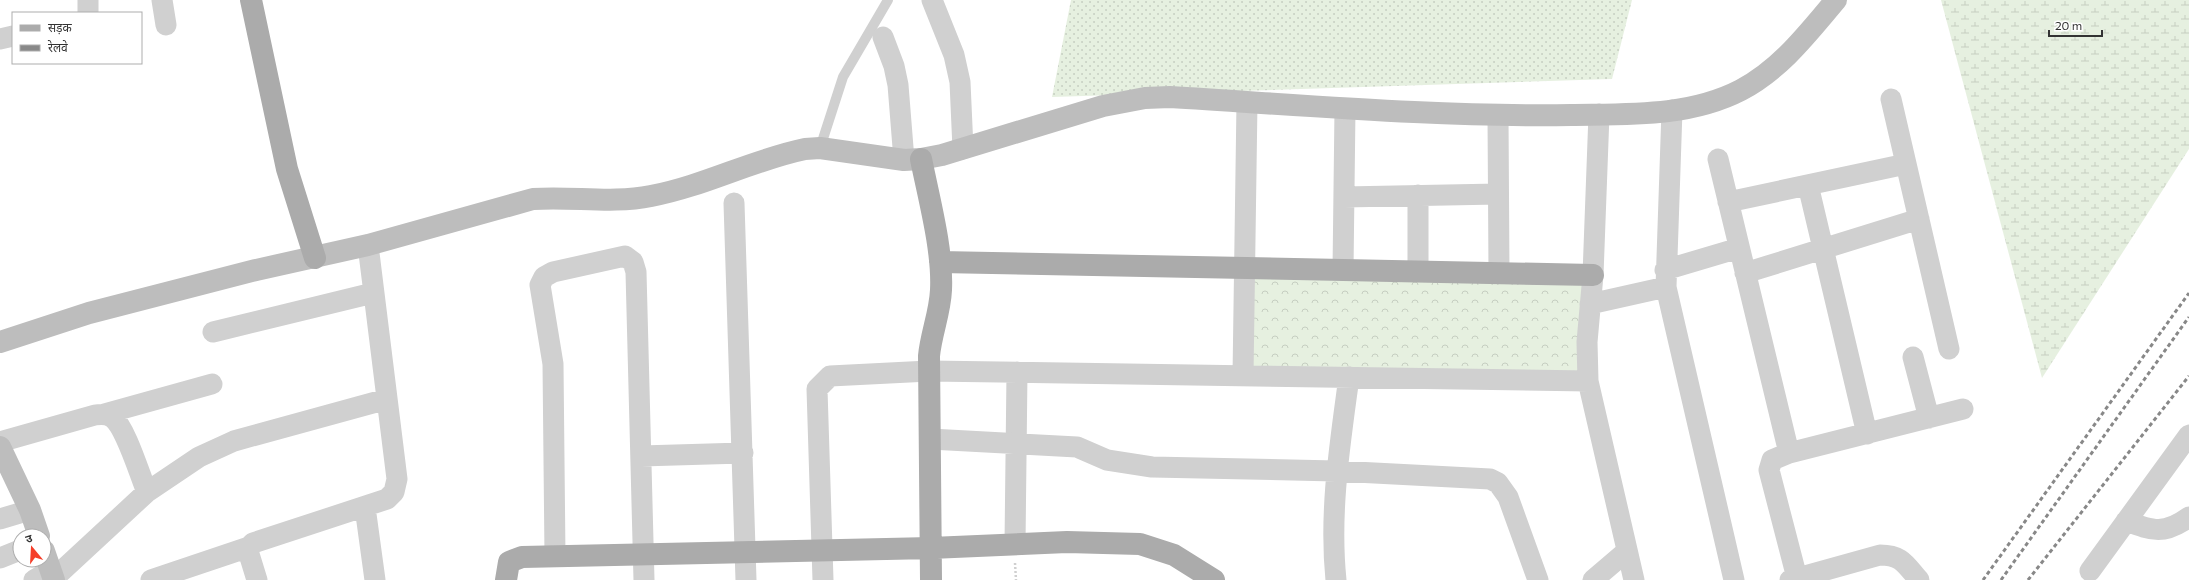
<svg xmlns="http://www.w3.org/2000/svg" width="2189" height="580" viewBox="0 0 2189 580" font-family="Commissioner,'Noto Sans Devanagari',sans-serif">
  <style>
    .grass { fill: url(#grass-dots) }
    .forest { fill: url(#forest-crowns) }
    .wetland { fill: url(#wetland-marsh) }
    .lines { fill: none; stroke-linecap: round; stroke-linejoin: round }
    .path { stroke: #d0d0d0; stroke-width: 2.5; stroke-dasharray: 2 2; stroke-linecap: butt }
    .lane { stroke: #d0d0d0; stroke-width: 10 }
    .street { stroke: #d0d0d0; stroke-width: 21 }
    .secondary { stroke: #bdbdbd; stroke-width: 22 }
    .primary { stroke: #ababab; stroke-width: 22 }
    .rail { stroke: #888; stroke-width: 3; stroke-dasharray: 4 3; stroke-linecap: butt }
  </style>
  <defs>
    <pattern id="grass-dots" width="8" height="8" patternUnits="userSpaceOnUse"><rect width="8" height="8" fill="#e6f0e0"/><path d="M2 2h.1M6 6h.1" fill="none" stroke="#c6cec1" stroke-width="1.8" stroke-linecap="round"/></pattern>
    <pattern id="forest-crowns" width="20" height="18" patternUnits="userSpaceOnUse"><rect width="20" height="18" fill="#e6f0e0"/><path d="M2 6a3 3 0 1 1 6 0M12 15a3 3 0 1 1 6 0" fill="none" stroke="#c6cec1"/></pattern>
    <pattern id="wetland-marsh" width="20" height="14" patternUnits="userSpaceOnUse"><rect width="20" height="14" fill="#e6f0e0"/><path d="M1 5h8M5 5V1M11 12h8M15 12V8" fill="none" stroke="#c6cec1"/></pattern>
  </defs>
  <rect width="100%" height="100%" fill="#fff"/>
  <path class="grass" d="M1071,0H1632L1612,79L1052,97Z"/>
  <path class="forest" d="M1245,268L1593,275L1588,381L1243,376Z"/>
  <path class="wetland" d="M1941,0H2189V149L2042,378Z"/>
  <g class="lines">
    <path class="path" d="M1015,563L1016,580"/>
    <path class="lane" d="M820,148L843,77L888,0"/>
    <path class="street" d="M88,0V13
      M162,0L166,25
      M932,0L954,55L960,82L963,149
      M883,37L894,66L898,85L904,160
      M0,39L13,36
      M1891,99L1949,349
      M1672,110L1666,287L1734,580
      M1599,114L1593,275L1587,342L1588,381L1634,580
      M1498,116L1499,273
      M1718,159L1789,453
      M1808,185L1867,434
      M1418,195V271
      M1344,197L1498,194
      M1728,202L1906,164
      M734,203L746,580
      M1343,270L1345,109
      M1665,270L1739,248
      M1745,273L1919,219
      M1590,304L1666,287
      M213,332L373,293
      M1913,357L1929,418
      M1243,376L1247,102
      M104,414L212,384
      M930,439L1077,447L1107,460L1152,467L1336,471L1490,479L1498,483L1508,497L1538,580
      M0,442L95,415C101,414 108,414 113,418C126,428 140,476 147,492
      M641,456L743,453
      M365,507L375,580
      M0,519L30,510
      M2126,521C2153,531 2164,535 2189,517
      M1015,544L1017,372
      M555,556L553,364L540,285L544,277L553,272L625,256L633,262L636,272L644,580
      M0,558L20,550
      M2090,571L2189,435
      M1797,578L1769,470L1772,460L1789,453L1963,409
      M34,580L51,570
      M52,580L147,492L199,457L234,441L387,399
      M151,580L249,547
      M257,580L249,554V547L253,543L387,499L394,492L397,479L368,245
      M823,580L817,389L830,376L929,371L1588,381
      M1336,580C1329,512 1340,444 1349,377
      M1593,580L1627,551
      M1790,580L1880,555C1902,555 1905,564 1919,580"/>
    <path class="secondary" d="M0,342L89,313L256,270L368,245L533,199C572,196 612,204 651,196C704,186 752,160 805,149L820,148L904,160L921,159L942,155L1103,106L1145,98L1170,97C1303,105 1437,117 1571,115C1628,114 1689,117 1741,90C1781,69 1808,33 1836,0
      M0,447L30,510L39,536
      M44,551L54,580"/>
    <path class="primary" d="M251,0L287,169L315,258
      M921,159C929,199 943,250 941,290C940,313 931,334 929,356L931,580
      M940,262L1593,275
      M506,580L509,562L522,557L931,548L1067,542L1140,544L1174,555L1214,580"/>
    <path class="rail" d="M1983,580L2189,293
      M2001,580L2189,317
      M2028,580L2189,376"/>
  </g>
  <rect x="12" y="12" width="130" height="52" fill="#ffffff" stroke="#adadad"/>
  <rect x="20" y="25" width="20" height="6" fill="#ababab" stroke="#adadad"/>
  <text x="48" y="32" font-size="12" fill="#333333">सड़क</text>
  <rect x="20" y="45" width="20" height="6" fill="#888888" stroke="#adadad"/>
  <text x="48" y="52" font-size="12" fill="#333333">रेलवे</text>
  <g transform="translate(32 548) rotate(342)"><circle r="19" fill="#ffffff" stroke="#adadad"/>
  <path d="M0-3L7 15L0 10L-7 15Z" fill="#f53f2a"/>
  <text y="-6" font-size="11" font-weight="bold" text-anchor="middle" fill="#333333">उ</text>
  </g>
  <path d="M2049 30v6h53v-6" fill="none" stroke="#333333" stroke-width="2"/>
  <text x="2055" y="30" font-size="12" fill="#333333" stroke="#ffffff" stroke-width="3" paint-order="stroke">20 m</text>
</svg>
